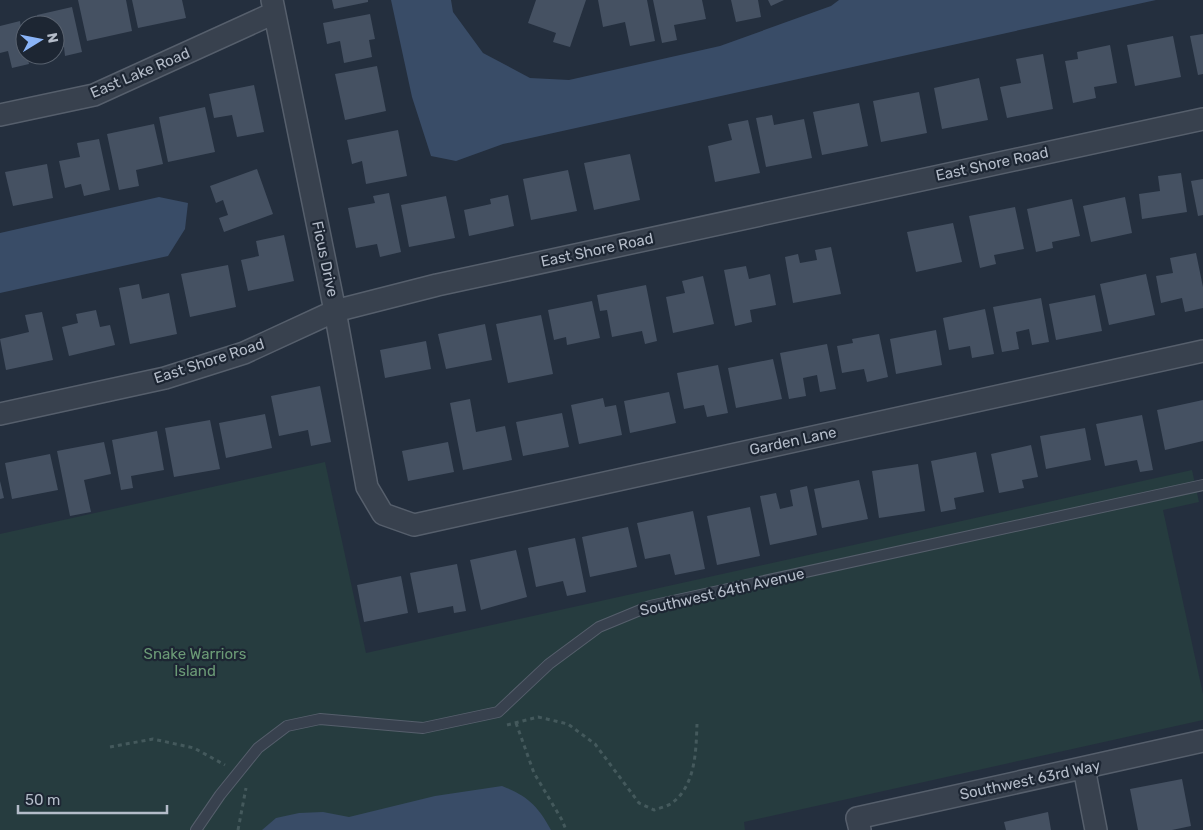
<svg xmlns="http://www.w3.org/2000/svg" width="1203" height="830" viewBox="0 0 1203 830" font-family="Rubik,sans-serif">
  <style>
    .green { fill: #263c3f }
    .water { fill: #394c67 }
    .building { fill: #455162 }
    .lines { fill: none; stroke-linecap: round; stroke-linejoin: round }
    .lane-casing { stroke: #565f6c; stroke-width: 12 }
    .street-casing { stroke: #565f6c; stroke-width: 24 }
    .path { stroke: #44595c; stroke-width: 3; stroke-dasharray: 4 4; stroke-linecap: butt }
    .lane { stroke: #38414e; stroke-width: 10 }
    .street { stroke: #38414e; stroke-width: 21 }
    .labels { text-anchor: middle; stroke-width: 4.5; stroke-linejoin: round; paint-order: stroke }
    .street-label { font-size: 15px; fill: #b4bcc9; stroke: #1d2633 }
    .park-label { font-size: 15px; fill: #6b9a76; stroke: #1d2633 }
  </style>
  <rect width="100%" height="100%" fill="#242f3e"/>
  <path class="green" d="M325,462L366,653L1192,470L1199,502L1163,510L1203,694V720L744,822L745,830H0V534Z"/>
  <path class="water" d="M391,0H451L453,12L483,53L530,78L569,80L720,46L831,6L839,0H1156L503,144L456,161L431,156L412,97Z
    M159,197L188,203L185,229L168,256L0,293V233Z
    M502,786C528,796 538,806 551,830H262L276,818L299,813L323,812L349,817L435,796Z"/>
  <path class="building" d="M78,0H126L132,31L87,41Z
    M132,0H182L186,18L138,28Z
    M332,0H368V2L334,9Z
    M536,0H586L570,47L553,42L556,33L528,23Z
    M598,0H647L655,41L630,46L625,22L603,27Z
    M653,0H702L706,19L674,25L677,40L662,43Z
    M731,0H758L761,17L736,22Z
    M768,0H784L771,6Z
    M72,7L82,52L65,56L64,47L55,49V25H39L37,15Z
    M370,14L375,39L369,40L372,57L344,63L340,41L327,44L323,23Z
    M20,21L25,55H27L29,64L12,68L8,51L0,53V26Z
    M1203,34V74L1198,75L1190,36Z
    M1173,36L1181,77L1135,86L1127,45Z
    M1110,45L1117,83L1094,87L1096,98L1073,103L1065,61L1078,59L1077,52Z
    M1043,54L1053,109L1007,118L1000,87L1021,83L1016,59Z
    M33,55H49L50,60L35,63Z
    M377,66L386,111L345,120L335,74Z
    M979,78L988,120L942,129L934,88Z
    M254,85L264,132L237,137L232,115L214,118L209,94Z
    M919,92L927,133L881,142L873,101Z
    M859,103L868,146L822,155L813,112Z
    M205,107L215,152L168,162L159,117Z
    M772,115L774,125L804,119L812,158L766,167L756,118Z
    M748,120L760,173L715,182L708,146L732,140L728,124Z
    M154,124L163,164L136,170L139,186L119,190L107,134Z
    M398,130L407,176L366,184L362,161L352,164L347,140Z
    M99,139L110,190L84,196L81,184L65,188L59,161L80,157L77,143Z
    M630,154L640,200L594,210L584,163Z
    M47,164L53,198L13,206L5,172Z
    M257,169L273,214L224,232L219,218L228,215L223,200L216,203L210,186Z
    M568,170L577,211L531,220L523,179Z
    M1181,173L1187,212L1142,219L1139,194L1160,191L1158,176Z
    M1203,179V215L1198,216L1191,181Z
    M389,193L401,252L380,257L377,244L356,248L348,208L375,203L373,196Z
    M508,195L514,226L469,236L464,210L491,204L490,199Z
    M446,196L455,238L409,247L401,205Z
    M1125,197L1132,233L1091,242L1083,206Z
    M1072,199L1080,236L1052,242L1053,248L1036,252L1027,209Z
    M1015,207L1024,249L994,255L996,264L980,268L969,216Z
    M953,223L962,262L916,272L907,232Z
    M284,235L294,281L248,291L241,260L259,256L256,241Z
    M831,247L841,294L793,303L785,257L798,254L800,263L817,260L815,250Z
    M1196,253L1203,287V308L1185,312L1182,298L1161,303L1156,276L1173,273L1170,258Z
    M228,265L236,307L190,317L181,274Z
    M746,266L749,279L770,274L776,305L750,310L752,322L735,326L724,270Z
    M1146,274L1155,315L1109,325L1100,284Z
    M703,276L714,324L673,333L666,297L685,293L682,281Z
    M139,284L142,299L169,293L177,334L130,344L119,288Z
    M646,285L657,341L645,344L642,331L612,337L607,310L600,311L597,295Z
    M1095,295L1102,331L1056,340L1049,304Z
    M1041,298L1049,342L1032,345L1029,329L1016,332L1019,349L1002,352L993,307Z
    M592,301L600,338L567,345L566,337L554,340L548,310Z
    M985,309L994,354L972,358L970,346L949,350L943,318Z
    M96,310L100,327L110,325L115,345L69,356L62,327L78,323L76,314Z
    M42,312L53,360L6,370L0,339L29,332L25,315Z
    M541,315L553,374L508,383L496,324Z
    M485,324L492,360L446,369L438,334Z
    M936,330L942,365L896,374L890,339Z
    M879,334L888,377L867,382L864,369L842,373L837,346L853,343L852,339Z
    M426,341L431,369L385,378L380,350Z
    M827,344L836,389L820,392L817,375L803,378L806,396L789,399L780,353Z
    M773,359L782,399L736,408L728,368Z
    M718,365L728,413L707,417L704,405L684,409L677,373Z
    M320,386L331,442L311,446L308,430L279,436L271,396Z
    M669,392L676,423L630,433L624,401Z
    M603,398L605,407L616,405L622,435L579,444L571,405Z
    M470,399L476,432L505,426L512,460L463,470L450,403Z
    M1203,400V441L1165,450L1157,410Z
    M562,413L569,447L523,456L516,422Z
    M265,414L272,448L226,458L219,423Z
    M1142,415L1153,470L1140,472L1137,460L1105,466L1096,424Z
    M210,420L220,469L174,477L165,428Z
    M1085,428L1091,460L1046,469L1040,436Z
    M157,431L164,470L131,476L133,488L121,490L112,440Z
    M104,442L111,474L84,480L91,512L70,516L57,451Z
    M448,442L454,472L408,481L402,451Z
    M1031,445L1038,477L1022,480L1024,488L999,493L991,454Z
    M976,452L984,492L954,498L956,509L941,512L931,461Z
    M50,454L58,490L12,499L5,463Z
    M918,464L925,511L879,518L872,471Z
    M859,480L868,519L822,528L814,489Z
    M0,481L4,498L0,499Z
    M807,486L817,535L770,545L760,496L776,493L780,509L793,506L790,490Z
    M750,507L760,556L717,565L707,516Z
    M693,511L705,569L675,575L670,554L645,559L637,523Z
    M628,527L637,567L590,577L582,537Z
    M575,538L586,592L567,596L563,581L536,587L528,548Z
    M516,550L527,597L481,610L470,560Z
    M457,564L466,611L454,613L453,606L418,613L410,573Z
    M401,576L408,613L364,622L357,585Z
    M1182,779L1191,826L1172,830H1138L1130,789Z
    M1048,812L1051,830H1006L1004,822Z"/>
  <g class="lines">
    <defs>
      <path id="lane" d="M196,830L220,795L258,748L287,726L320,719L423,728L498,712L549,664L599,627L650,606L1203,485"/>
      <path id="street" d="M272,0L335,311L367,487L383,514L414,525L1203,351
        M0,115L94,95L274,13
        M0,414L165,378L244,353L335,311L437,285L1203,119
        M1084,768L1096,830
        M860,830L857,818L1203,741"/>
    </defs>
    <use href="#lane" class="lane-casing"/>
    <use href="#street" class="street-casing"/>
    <path class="path" d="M516,723L534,773L562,820L566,830
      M507,725L538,717L568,724L595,744L639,803L654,810C660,808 668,806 672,803C696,785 696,750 697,724
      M110,747L153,739L194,748L225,765
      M238,830L246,788"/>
    <use href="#lane" class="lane"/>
    <use href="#street" class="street"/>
  </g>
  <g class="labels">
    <g class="street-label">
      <text transform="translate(140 73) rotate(-23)" y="5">East Lake Road</text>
      <text transform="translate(992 164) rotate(-12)" y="5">East Shore Road</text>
      <text transform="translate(597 250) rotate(-12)" y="5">East Shore Road</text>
      <text transform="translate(325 259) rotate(78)" y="5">Ficus Drive</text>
      <text transform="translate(209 361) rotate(-18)" y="5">East Shore Road</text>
      <text transform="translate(793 441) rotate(-12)" y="5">Garden Lane</text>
      <text transform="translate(722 592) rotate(-13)" y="5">Southwest 64th Avenue</text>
      <text transform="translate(1030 780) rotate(-12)" y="5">Southwest 63rd Way</text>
    </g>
    <g class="park-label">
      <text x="195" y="659">Snake Warriors<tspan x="195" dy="17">Island</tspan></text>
    </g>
  </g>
  <g transform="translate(40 40) rotate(80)"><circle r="24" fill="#1d2633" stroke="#59626f"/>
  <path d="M0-4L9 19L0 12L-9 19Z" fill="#8ab4f8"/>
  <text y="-8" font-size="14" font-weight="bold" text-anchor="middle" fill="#b4bcc9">N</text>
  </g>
  <path d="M18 805v8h149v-8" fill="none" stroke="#b4bcc9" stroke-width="2.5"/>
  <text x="25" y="805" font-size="15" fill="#b4bcc9" stroke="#1d2633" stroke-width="4" paint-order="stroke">50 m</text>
</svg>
